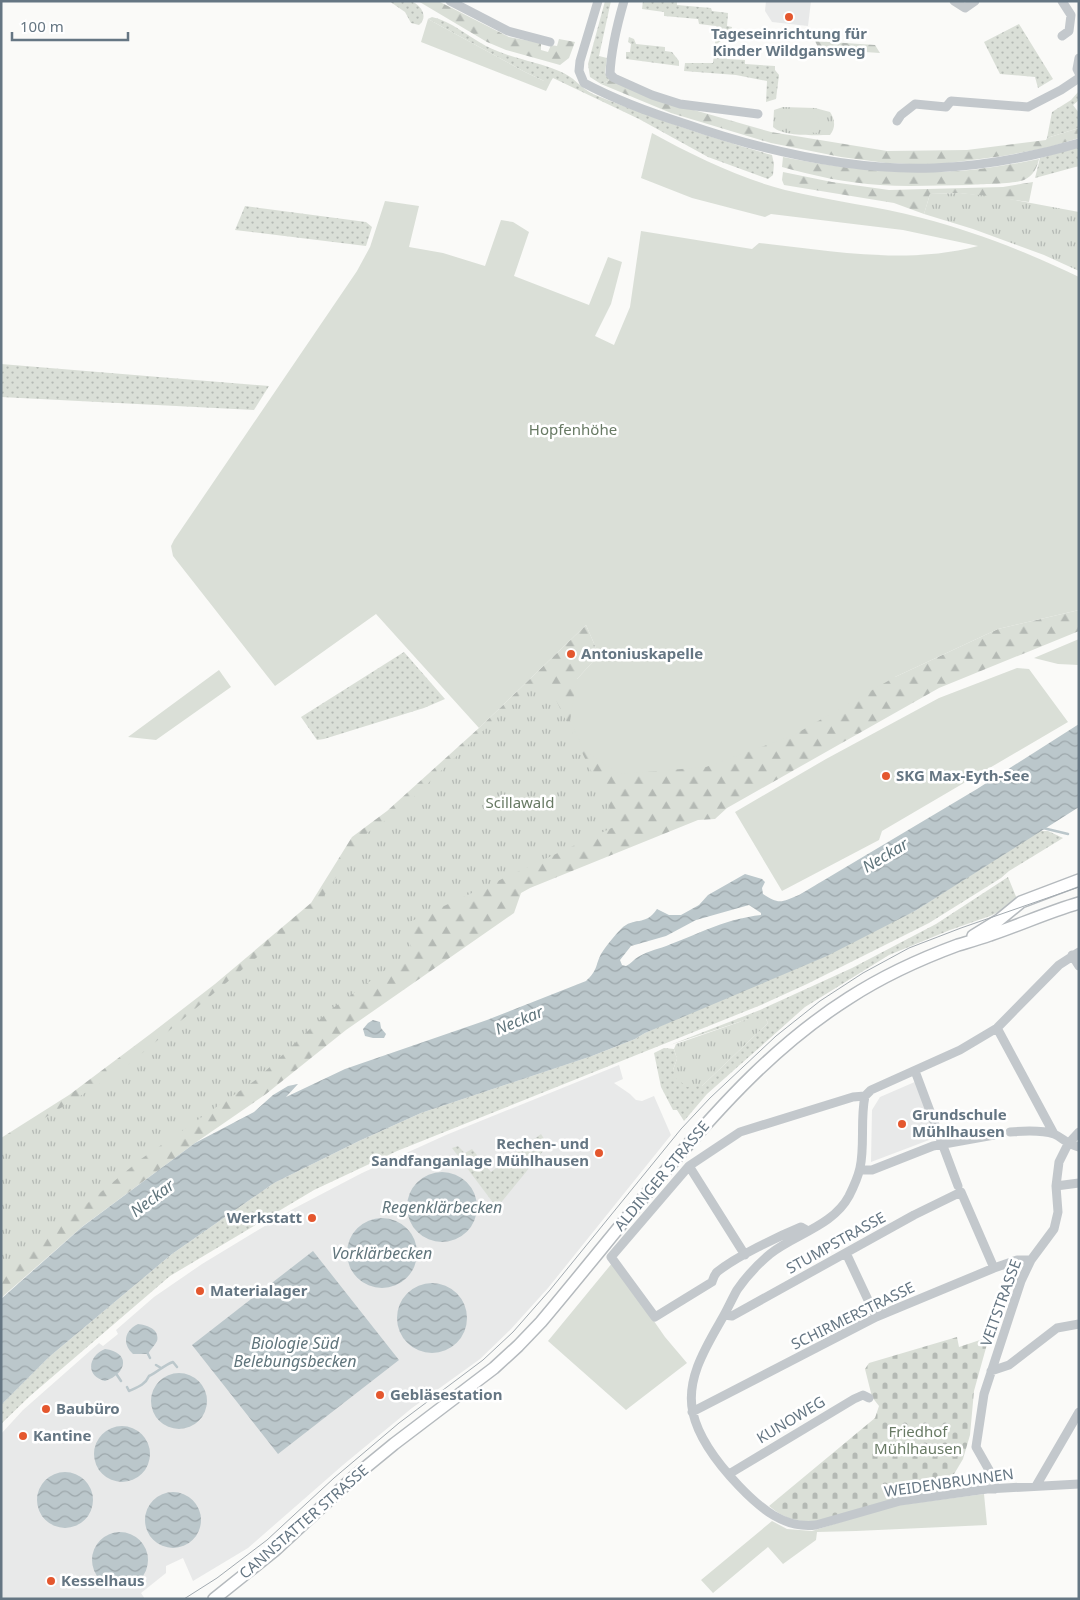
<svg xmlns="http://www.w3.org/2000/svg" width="1080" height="1600" viewBox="0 0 1080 1600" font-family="'Noto Sans',sans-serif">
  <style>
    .built { fill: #e8e9e9 }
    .grass { fill: url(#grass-dots) }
    .forest { fill: url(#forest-firs) }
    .cemetery { fill: url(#cemetery-stones) }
    .park { fill: url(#park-tufts) }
    .garden { fill: #dadfd7 }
    .water { fill: url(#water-waves); fill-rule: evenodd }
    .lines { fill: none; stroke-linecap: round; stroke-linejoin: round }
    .stream { stroke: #bbc7cb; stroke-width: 2.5 }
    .major-casing { stroke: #b5babe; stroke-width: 14 }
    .minor { stroke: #c3c8cc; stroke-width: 9 }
    .major { stroke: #fff; stroke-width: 11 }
    .tram { stroke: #a2aab0; stroke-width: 1 }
    .poi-dot { fill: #e4572e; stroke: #fff; stroke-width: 2 }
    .labels { text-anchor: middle; stroke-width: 5; stroke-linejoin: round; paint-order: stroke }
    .poi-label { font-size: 15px; font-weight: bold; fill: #657683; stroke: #fff; text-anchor: start }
    .park-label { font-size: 15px; fill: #687a64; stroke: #fff }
    .street-label { font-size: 15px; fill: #657683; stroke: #fff }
    .water-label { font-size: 16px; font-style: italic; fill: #60757c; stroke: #fff }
  </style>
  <defs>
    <pattern id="grass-dots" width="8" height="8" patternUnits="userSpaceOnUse" patternTransform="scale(1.25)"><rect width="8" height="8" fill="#dadfd7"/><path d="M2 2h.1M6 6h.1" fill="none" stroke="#b4b9b4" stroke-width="1.8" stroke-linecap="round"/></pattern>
    <pattern id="forest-firs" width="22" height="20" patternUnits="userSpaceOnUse" patternTransform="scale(1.25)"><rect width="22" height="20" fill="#dadfd7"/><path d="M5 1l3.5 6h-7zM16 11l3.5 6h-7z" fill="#b4b9b4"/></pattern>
    <pattern id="cemetery-stones" width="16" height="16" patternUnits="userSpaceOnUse" patternTransform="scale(1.25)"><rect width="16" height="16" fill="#dadfd7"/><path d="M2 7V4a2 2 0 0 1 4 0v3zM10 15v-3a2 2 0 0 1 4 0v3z" fill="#b4b9b4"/></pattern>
    <pattern id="park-tufts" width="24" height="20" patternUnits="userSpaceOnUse" patternTransform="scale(1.25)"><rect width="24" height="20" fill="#dadfd7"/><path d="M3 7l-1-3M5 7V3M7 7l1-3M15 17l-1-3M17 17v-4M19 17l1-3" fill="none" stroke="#b4b9b4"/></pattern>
    <pattern id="water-waves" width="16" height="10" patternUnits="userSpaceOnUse" patternTransform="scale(1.25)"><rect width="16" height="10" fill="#bbc7cb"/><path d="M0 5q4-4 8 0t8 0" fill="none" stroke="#9ca6aa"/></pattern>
  </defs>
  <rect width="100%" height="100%" fill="#fafaf8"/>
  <path class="built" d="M766,1H811L808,26L772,22L765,11Z
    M619,1065L623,1079L614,1083L630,1094L636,1100L642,1101L654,1096L671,1135L548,1288L511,1329L480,1359L412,1408L343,1465L248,1548L193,1581L183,1558L166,1566V1573L141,1593L145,1599H1V1434L23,1410L99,1343L103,1346L118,1334L116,1330L154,1297L202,1264L293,1209L362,1173L446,1135Z
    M917,1081L937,1137L871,1162L872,1110L880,1097Z"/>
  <path class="grass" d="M389,1C396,1 404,0 410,1C421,4 429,17 419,25L411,23L405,12Z
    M605,1H611L599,56L607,58L605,73L610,80L601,84L590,77L588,64Z
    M643,1H677V5L711,8L712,11L728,13L727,26L732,27L731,34L715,45L716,26L699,24L698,19L664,16V12L642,9Z
    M432,17C451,21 469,37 486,46C509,58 535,61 559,71C575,77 579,87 593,94C652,118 711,138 772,155L774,164L773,175L768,179L708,157L639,119L553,78L551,81H544L525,72L428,19Z
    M1019,24L1053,79L1038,88L1035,77L1000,74L984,42Z
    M629,37L634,39L636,44L665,47V51L672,52L679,61V66L626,59V52H630L631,44L628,42Z
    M714,53L726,55L727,59L745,60V64L775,66V70L779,75L776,99L766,102L767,81L736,75L684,71L685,63H713Z
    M1079,91V100L1073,105L1079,113V128L1047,138L1052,112L1071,100Z
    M1079,147V166L1035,178L1040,158Z
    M245,206L366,222L372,227L366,246L235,230Z
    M1,364L269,386L254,410L1,397Z
    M404,652L445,699L424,708L324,739L317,740L301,717Z
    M1039,831H1048L1063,838L1009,871L1001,878L929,923L807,984L761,1005L397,1151L314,1190L170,1276L30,1396L1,1424V1405L49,1357L172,1254L274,1183L359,1141L421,1113L592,1056L635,1039L645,1033L915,911Z
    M1008,877L1017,899L1011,906L990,916L950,930L889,955L805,1007L707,1094L684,1121L677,1110H673L661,1087L654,1053L664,1048L674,1049L677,1059L673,1070L702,1086L768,1023L766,1019H748L670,1045L760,1010L852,968L936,924Z
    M541,1134L548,1145L499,1205L494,1204L452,1148L458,1146L465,1153L472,1149L491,1172Z"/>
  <path class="forest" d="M418,1H438L509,37L541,43V50L548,52L551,45L557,46L559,39L575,42L569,58L560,65L506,50L487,42Z
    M815,41L875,45L880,53L819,49Z
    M610,80L673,104L771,132L887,151L967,150L1046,140L1047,138L1079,128V138L1046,148L1003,156L933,165L886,163L841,157L771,143L671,113L601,84Z
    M783,157C832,167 882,173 932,172C968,172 1004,166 1039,159C1037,168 1033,176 1024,180C1014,184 983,184 971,185C941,185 910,187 880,185C847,183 814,176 782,167Z
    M783,172L832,182L889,190L1003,187L1033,182L1029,202L960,193L930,194L924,214L894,203L784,185L782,180Z
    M1079,610V631L939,688L727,808L715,819L698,820L530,888L521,893L514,913L346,1030L266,1094L195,1143L83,1226L1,1298V1138L69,1095L153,1032L215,984L311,903L352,837L387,811L479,728L586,625L599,655L577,679L895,677L998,629Z"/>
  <path class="cemetery" d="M957,1337L959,1347L989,1337L974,1391L970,1435L963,1459L944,1491L814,1522C794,1521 785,1519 769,1506L875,1418L879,1406L872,1397L865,1369L869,1363Z"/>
  <path class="park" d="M783,107L815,108L830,112C835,120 836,127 830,135C816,135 784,137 773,127L774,110Z
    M960,193L999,197L1079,212V271L1044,255L973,229L924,214L930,194Z
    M532,684L552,692L618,825L401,926L413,950L329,1011L257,1079L141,1159L22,1257L1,1277V1145L122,1070L317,907L360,838L399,811Z
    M748,1019H766L768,1023L702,1086L687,1087L676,1078L673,1070L677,1059L674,1049L676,1044Z"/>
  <path class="garden" d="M428,19L525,72L544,81H551L546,91L421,42Z
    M790,115L819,117L818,133L789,131Z
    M652,133C694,156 739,178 785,190C830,201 877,206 922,218C976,232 1029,253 1079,277V610L998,629L895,677L792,736L706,767L620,774L584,750L570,721L577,679L599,655L586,625L479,728L376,614L275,686L173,556L171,546L174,540L357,271L370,247L385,201L419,206L409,247L443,253L485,266L501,220L513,222L529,232L514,276L589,305L608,257L622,262L611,304L595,336L614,345L630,307L641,231L752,249L759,243C832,251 906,265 978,246L903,230L771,214L765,217L692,198L641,178Z
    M1079,639V665L1058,664L1034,658Z
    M1017,668L1029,669L1068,722L882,831L879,840L782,891L735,812L826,759L939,698Z
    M219,670L231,687L156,740L128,737Z
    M613,1262L665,1337L687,1363L626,1410L548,1341Z
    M984,1494L987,1525L856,1531L817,1532L816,1540L783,1564L768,1547L713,1593L701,1580L772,1521L787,1529L812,1531L892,1506Z"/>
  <path class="water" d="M1079,724V807L915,911L827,956L645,1033L635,1039L592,1056L421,1113L359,1141L274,1183L172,1254L49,1357L1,1405V1299L82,1227L195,1143L254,1112L273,1095L288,1086L298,1084L286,1097L345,1069L487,1020L586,981C598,970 595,966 601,954C606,946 614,936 621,929C634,916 645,927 657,909L669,915H681L699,905L708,895L745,874L762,879L765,882L762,888L763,894C779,905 782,902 799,895L977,789ZM749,905L761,913V915C726,919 703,932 671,944C660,949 649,950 638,957C634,959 631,964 626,966L622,965L620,960L631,946L666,936L696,920Z
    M373,1020L380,1022L381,1028L386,1034L384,1038H373L365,1036L363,1029L368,1023Z
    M407 1207a35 35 0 1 1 70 0a35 35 0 1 1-70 0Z
    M347 1253a35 35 0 1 1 70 0a35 35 0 1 1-70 0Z
    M313,1251L399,1360L278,1454L192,1345Z
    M397 1318a35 35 0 1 1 70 0a35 35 0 1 1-70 0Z
    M138,1324C147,1325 160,1329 157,1341C155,1345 150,1350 148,1354H133C122,1344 124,1331 138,1324Z
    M105,1349C132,1353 126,1374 105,1381C85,1376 88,1356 105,1349Z
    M151 1401a28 28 0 1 1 56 0a28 28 0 1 1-56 0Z
    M94 1454a28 28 0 1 1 56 0a28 28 0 1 1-56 0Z
    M37 1500a28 28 0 1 1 56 0a28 28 0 1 1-56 0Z
    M145 1520a28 28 0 1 1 56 0a28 28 0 1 1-56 0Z
    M92 1560a28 28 0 1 1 56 0a28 28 0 1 1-56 0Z"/>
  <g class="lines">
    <path class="stream" d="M1043,828L1068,834
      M148,1354L150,1358
      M156,1365L161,1368
      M117,1375L121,1381
      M127,1387L129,1391C138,1387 145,1385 149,1376C158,1372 164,1365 173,1362L177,1367"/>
    <defs>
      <path id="major" d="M973,936L999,920L1021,902L1079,880
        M214,1599L274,1551L355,1476L394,1444L494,1368L518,1346L541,1322C584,1271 625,1219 668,1168C722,1104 778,1043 849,998C883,976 920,959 958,945C968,942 979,939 990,935C1020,925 1048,912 1079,903"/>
    </defs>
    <use href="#major" class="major-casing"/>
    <path class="minor" d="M450,1L508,31L550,42
      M598,1L580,61L579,71L584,83C616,100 651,113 686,124C764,151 850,171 934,168C983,166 1032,157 1079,143
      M624,1C617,25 611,50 610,74L614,78L652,95L680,104L758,114
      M954,1L965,8L975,1
      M1062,36L1069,31L1071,15L1062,1
      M1079,58L1077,69L1079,73
      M897,121L901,115L915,104L946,107L951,101L1028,107L1061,90L1079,78
      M1072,955L1079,966
      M997,1028L1054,1134
      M915,1071L958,1186
      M865,1096C860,1120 865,1145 860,1168C858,1177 853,1188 849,1196C833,1226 795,1234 770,1254C758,1264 746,1277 737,1290C732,1299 728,1308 723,1317C707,1345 685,1379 693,1413C699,1440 720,1466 739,1486C760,1508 784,1529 816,1525L900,1501L987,1489L1079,1484
      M1010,1132C1022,1131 1042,1130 1054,1134C1063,1138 1066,1144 1079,1147
      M689,1166L745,1255
      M860,1170H872L933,1146L994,1135
      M1056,1186L1079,1183
      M808,1231L801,1227C777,1237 737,1256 717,1272C714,1275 713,1279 712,1282L655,1317L611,1257L689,1166L740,1132L853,1097L865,1096L871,1090L960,1050L997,1028L1059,965L1079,952
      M846,1253L876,1317
      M724,1315L732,1316L914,1215L961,1192L994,1268
      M991,1371L1009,1365L1057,1328L1079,1324
      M692,1412L876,1317L994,1268L1017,1260H1031
      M729,1474L854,1399L863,1395L869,1398
      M1036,1486L1079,1412
      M995,1489L993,1477L976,1447L984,1394L1021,1281L1031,1260L1054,1229L1058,1212L1056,1186L1059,1162L1068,1144L1079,1132"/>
    <use href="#major" class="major"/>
    <path class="tram" d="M184,1599L217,1578L267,1540L334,1478L399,1423L483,1360L513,1332L550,1290L681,1129L710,1098L776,1036L820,1001L863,973L909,948L961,928L1079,887"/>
  </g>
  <g class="poi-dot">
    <circle cx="789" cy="17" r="5"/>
    <circle cx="571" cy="654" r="5"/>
    <circle cx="886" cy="776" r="5"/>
    <circle cx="902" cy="1124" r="5"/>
    <circle cx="599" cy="1153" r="5"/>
    <circle cx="312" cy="1218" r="5"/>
    <circle cx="200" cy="1291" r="5"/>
    <circle cx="380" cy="1395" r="5"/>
    <circle cx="46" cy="1409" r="5"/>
    <circle cx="23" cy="1436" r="5"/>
    <circle cx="51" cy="1581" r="5"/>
  </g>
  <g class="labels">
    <g class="poi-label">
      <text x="789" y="39" text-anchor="middle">Tageseinrichtung für<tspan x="789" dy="17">Kinder Wildgansweg</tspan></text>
      <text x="581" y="659">Antoniuskapelle</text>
      <text x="896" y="781">SKG Max-Eyth-See</text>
      <text x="912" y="1120">Grundschule<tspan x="912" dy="17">Mühlhausen</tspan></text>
      <text x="589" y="1149" text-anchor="end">Rechen- und<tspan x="589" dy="17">Sandfanganlage Mühlhausen</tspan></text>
      <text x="302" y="1223" text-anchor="end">Werkstatt</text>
      <text x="210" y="1296">Materialager</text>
      <text x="390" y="1400">Gebläsestation</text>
      <text x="56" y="1414">Baubüro</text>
      <text x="33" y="1441">Kantine</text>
      <text x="61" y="1586">Kesselhaus</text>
    </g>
    <g class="park-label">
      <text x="573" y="435">Hopfenhöhe</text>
      <text x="520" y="808">Scillawald</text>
      <text x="918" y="1437">Friedhof<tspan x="918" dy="17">Mühlhausen</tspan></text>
    </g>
    <g class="street-label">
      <text transform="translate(662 1176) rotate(-50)" y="5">ALDINGER STRASSE</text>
      <text transform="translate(836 1243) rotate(-29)" y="5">STUMPSTRASSE</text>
      <text transform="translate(1001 1303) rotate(-70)" y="5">VEITSTRASSE</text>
      <text transform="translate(853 1316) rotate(-26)" y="5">SCHIRMERSTRASSE</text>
      <text transform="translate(791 1420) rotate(-31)" y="5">KUNOWEG</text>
      <text transform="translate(949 1483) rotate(-8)" y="5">WEIDENBRUNNEN</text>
      <text transform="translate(304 1522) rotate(-41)" y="5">CANNSTATTER STRASSE</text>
    </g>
    <g class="water-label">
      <text transform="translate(885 855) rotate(-31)" y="6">Neckar</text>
      <text transform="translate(519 1020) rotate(-22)" y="6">Neckar</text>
      <text transform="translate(152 1198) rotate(-37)" y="6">Neckar</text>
      <text x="442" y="1213">Regenklärbecken</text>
      <text x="382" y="1259">Vorklärbecken</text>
      <text x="295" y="1349">Biologie Süd<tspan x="295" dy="18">Belebungsbecken</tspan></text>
    </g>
  </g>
  <rect width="1080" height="1600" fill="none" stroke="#657683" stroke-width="5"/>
  <path d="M12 32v8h116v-8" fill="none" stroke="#657683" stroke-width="2.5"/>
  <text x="20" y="32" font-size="15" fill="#657683" stroke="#ffffff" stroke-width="4" paint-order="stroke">100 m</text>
</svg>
